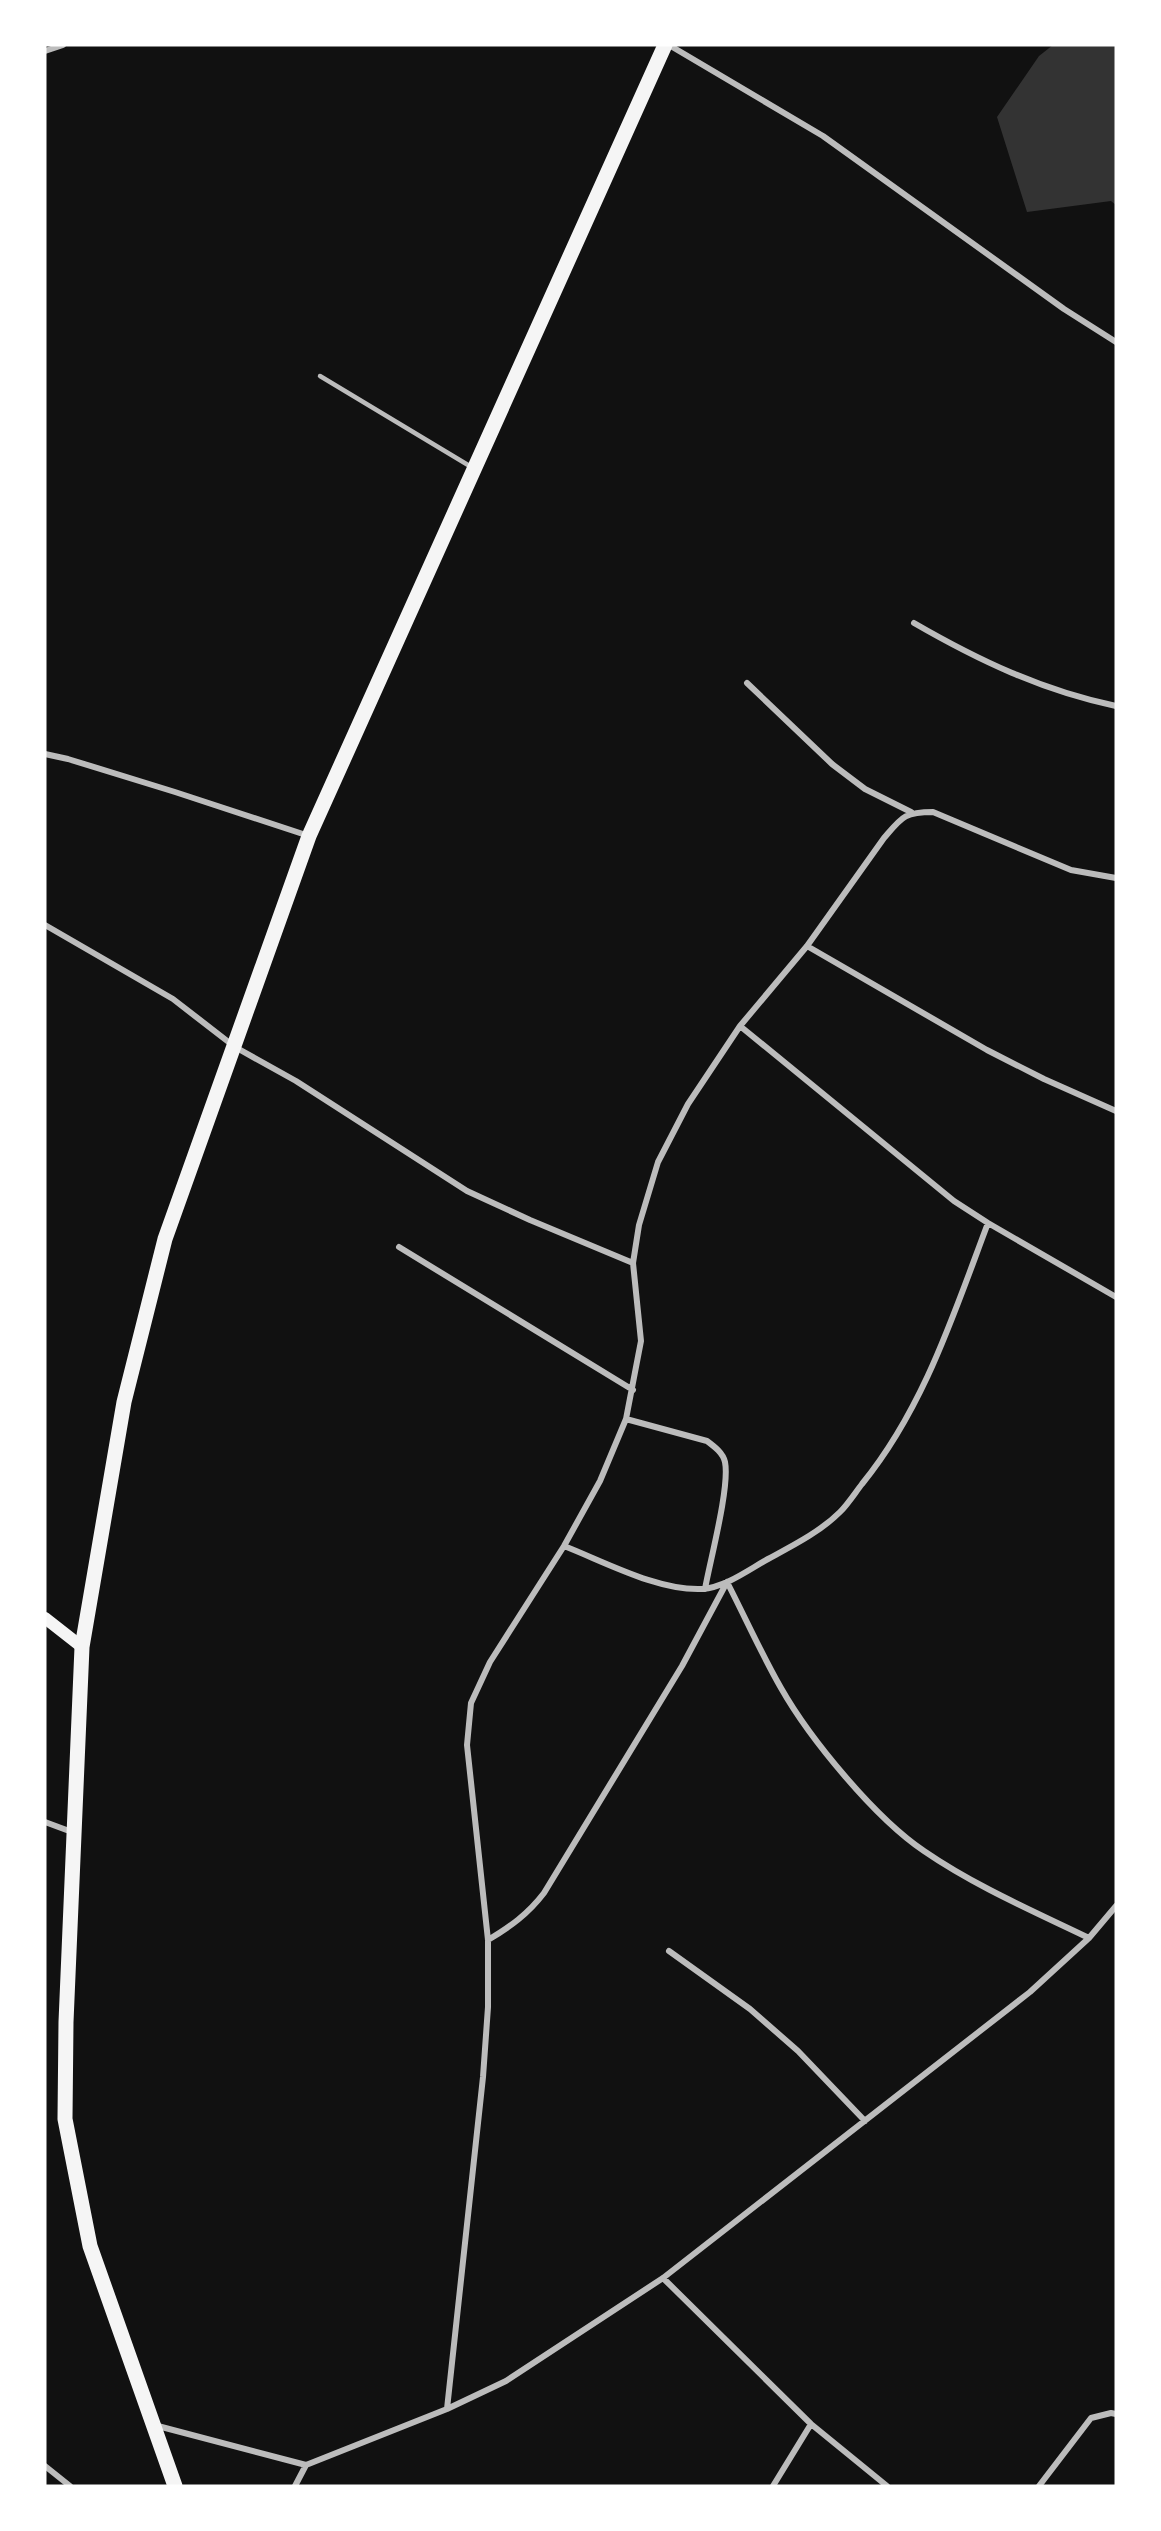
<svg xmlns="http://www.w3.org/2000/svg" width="1161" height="2531" viewBox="0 0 1161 2531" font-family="Cabin,sans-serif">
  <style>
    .water { fill: #333 }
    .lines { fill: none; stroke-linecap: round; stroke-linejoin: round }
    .service { stroke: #bcbcbc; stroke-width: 4.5 }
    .minor { stroke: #bcbcbc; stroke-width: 6 }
    .secondary { stroke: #f5f5f5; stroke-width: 12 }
    .primary { stroke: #f5f5f5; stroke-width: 15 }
  </style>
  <rect width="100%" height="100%" fill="#111"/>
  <path class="water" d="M1053,45H1116V205L1111,201L1027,212L997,117L1039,56Z"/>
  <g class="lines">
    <path class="service" d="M320,376L473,468"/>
    <path class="minor" d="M669,45L823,136L1064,309L1116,342
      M45,51L63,45
      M914,623C978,660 1043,691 1116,706
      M747,683L832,764L865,789L911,812
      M45,754L68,759L175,792L309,836
      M45,925L173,999L235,1047L296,1081L467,1191L530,1220L633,1263
      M807,946L987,1050L1044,1079L1116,1111
      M740,1026L954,1201L988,1223L1116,1297
      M399,1247L633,1390
      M626,1419L707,1441C715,1447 723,1453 725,1462C730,1487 710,1561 705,1589
      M564,1546C605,1562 658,1591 702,1589C726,1587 748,1570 768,1559C792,1546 820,1532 840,1512C848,1504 855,1493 862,1484C924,1408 954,1313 988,1223
      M727,1582C745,1617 761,1653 781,1688C810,1739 875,1818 924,1851C975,1886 1033,1911 1089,1938
      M45,1822L72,1832
      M488,1940C510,1927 528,1914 544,1893L682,1666L727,1582
      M669,1951L750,2009L798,2051L865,2121
      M663,2278L811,2424L887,2486
      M447,2409L483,2077L488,2007V1940L467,1745L471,1703L490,1662L564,1546L600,1481L626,1419L641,1341L633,1263L639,1225L658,1162L688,1104L740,1026L807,946L884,838C902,817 904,812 933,812L1071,870L1116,878
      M154,2425L306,2465
      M45,2466L70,2486
      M295,2486L306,2465L447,2409L506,2381L663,2278L1030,1992L1089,1938L1116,1906
      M773,2486L811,2424
      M1039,2486L1091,2418L1111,2413L1116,2414"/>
    <path class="secondary" d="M45,1618L82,1647"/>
    <path class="primary" d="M175,2486L90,2246L65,2119L66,2022L82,1647L124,1402L165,1239L309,836L665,45"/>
  </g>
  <rect width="1161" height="2531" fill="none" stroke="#ffffff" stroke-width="93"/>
</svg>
